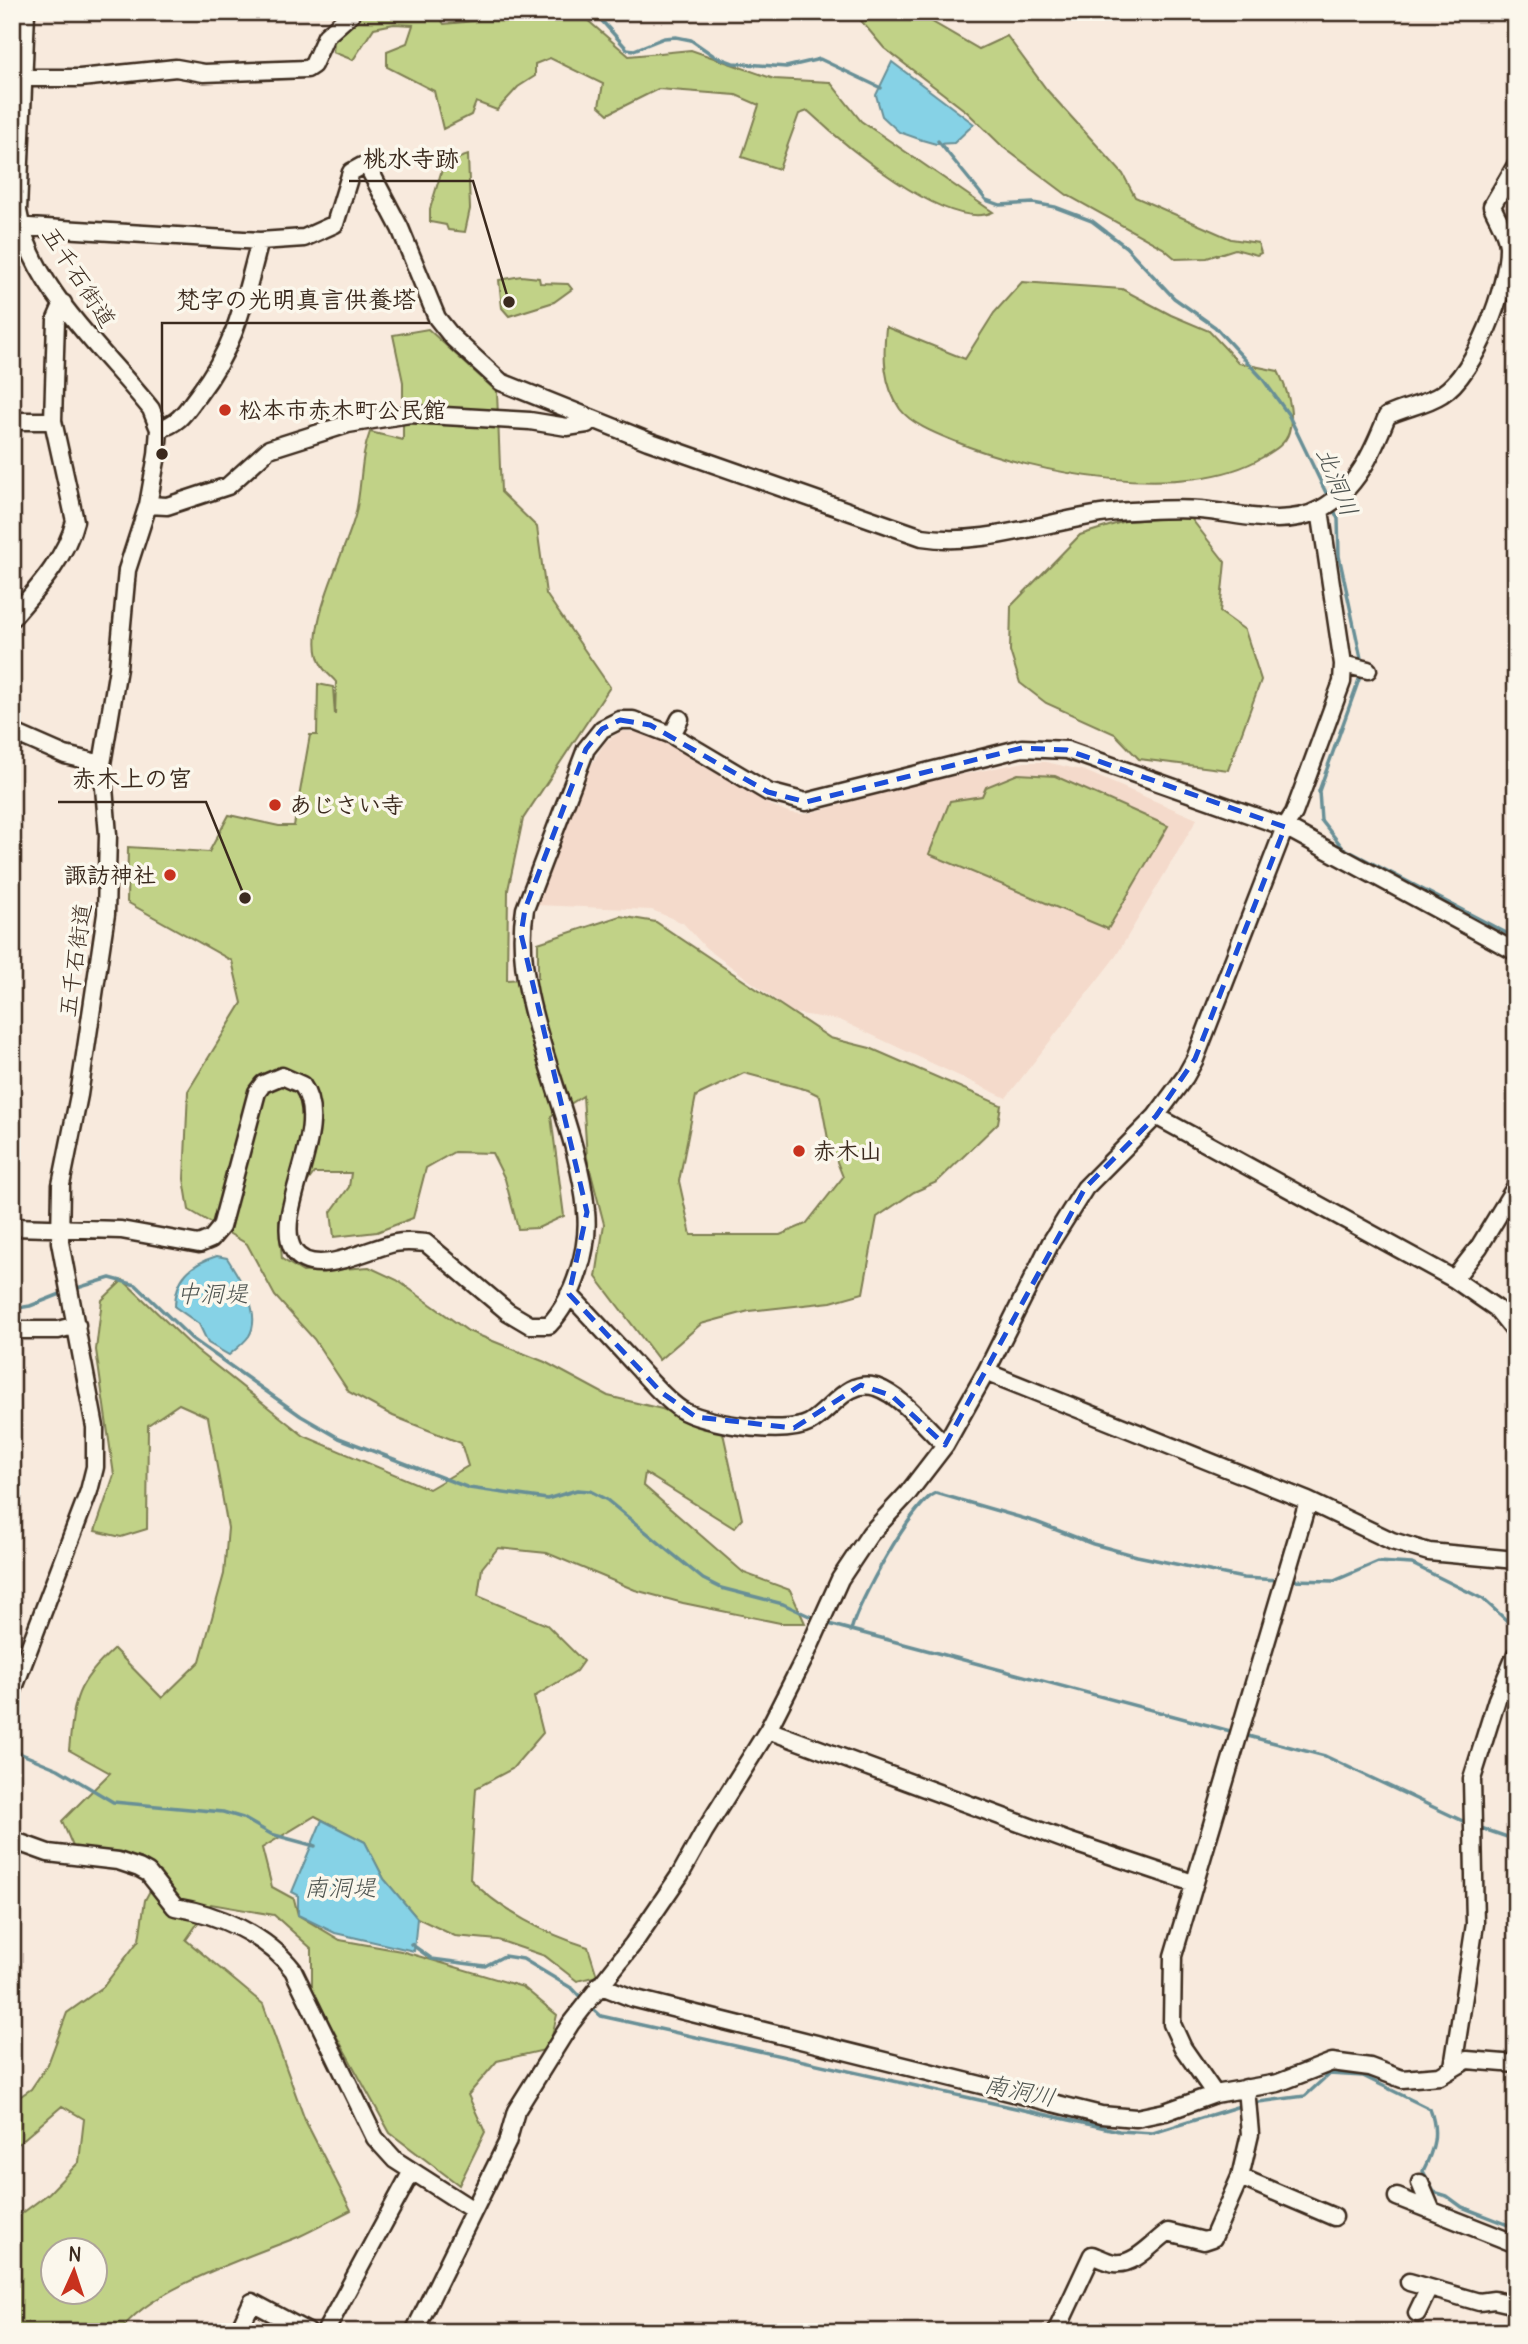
<svg xmlns="http://www.w3.org/2000/svg" width="1528" height="2344" viewBox="0 0 1528 2344" font-family="Delius,'Klee One',sans-serif">
  <style>
    .built { fill: #f4dacb }
    .green { fill: #c1d287; stroke: #7e7e52; stroke-width: 2; fill-rule: evenodd }
    .water { fill: #86d2e6; stroke: #688f96; stroke-width: 2 }
    .lines { fill: none; stroke-linecap: round; stroke-linejoin: round }
    .stream { stroke: #688f96; stroke-width: 3.5 }
    .minor-casing { stroke: #3b2a1e; stroke-width: 21 }
    .minor { stroke: #fbf7ec; stroke-width: 16 }
    .marked { fill: none; stroke: #1d4ed8; stroke-width: 5; stroke-dasharray: 14 9; stroke-linejoin: round }
    .poi-dot { fill: #c8321e; stroke: #fbf7ec; stroke-width: 2.5 }
    .labels { text-anchor: middle; stroke-width: 7; stroke-linejoin: round; paint-order: stroke }
    .street-label { font-size: 23px; fill: #3b2a1e; stroke: #fbf7ec }
    .poi-label { font-size: 23px; font-weight: bold; fill: #3b2a1e; stroke: #fbf7ec; text-anchor: start }
    .water-label { font-size: 24px; font-style: italic; fill: #4e5450; stroke: #fbf7ec }
    .leader { fill: none; stroke: #3b2a1e; stroke-width: 2.5 }
    .callout-dot { fill: #3b2a1e; stroke: #fbf7ec; stroke-width: 2.5 }
    .callout-label { font-size: 24px; text-anchor: middle; font-weight: bold; fill: #3b2a1e; stroke: #fbf7ec; stroke-width: 7; stroke-linejoin: round; paint-order: stroke }
  </style>
  <rect width="100%" height="100%" fill="#f8eadd"/>
  <filter id="ink" filterUnits="userSpaceOnUse"><feTurbulence type="fractalNoise" baseFrequency=".0143" numOctaves="2"/><feDisplacementMap in="SourceGraphic" scale="14" xChannelSelector="R" yChannelSelector="G"/><feConvolveMatrix kernelMatrix="1 2 1 2 8 2 1 2 1" color-interpolation-filters="sRGB"/></filter>
  <g filter="url(#ink)">
    <path class="built" d="M622,731L638,732L665,742L768,804L791,813L806,814L930,781L1025,762H1046L1085,771L1197,819L1116,956L1006,1098L840,1020L793,1013L706,948L683,923L652,910L536,905L586,774L605,742Z"/>
    <path class="green" d="M371,12H436L444,24L475,21L491,12H578L629,56L691,50L774,79L830,82L861,121L993,212C947,233 841,142 808,111L799,114L779,169L742,157L759,105L736,95L658,89L608,114L599,106L603,84L550,58L535,64V76L518,87L497,110L476,102L471,115L443,129L434,91L387,67V51L407,43L413,25L394,24L374,28L353,60L333,52L335,35L357,16Z
      M841,12H915L979,49L1007,36L1047,90L1123,174L1135,197L1231,239L1258,243L1261,253L1257,255L1235,249L1207,258L1176,259L1163,248L1067,195L1003,147L967,112L884,48L858,17Z
      M468,155L470,209L465,232L448,230L446,225L430,222V209L444,163Z
      M521,276L539,278L540,283L568,284L572,289L554,302L509,316L502,308L499,280Z
      M1022,282L1122,289L1171,315L1209,331L1239,363L1278,371C1287,389 1295,412 1289,432C1286,444 1273,451 1263,457C1187,503 1033,474 954,441C937,434 911,424 900,409C883,384 883,356 886,327L965,359L994,313Z
      M428,329L497,392L501,492L537,527L546,594L610,687L523,819L508,890L507,980L538,978V943L620,916L656,922L830,1038L870,1048L1001,1105L998,1123L937,1182L914,1192L877,1217L863,1293L831,1302L749,1311L701,1324L659,1360L596,1277L604,1224L587,1158L583,1096L551,1116L564,1216L538,1228L518,1229L505,1179L492,1153L454,1152L426,1168L413,1218L377,1232L334,1237L331,1212L349,1187L351,1173H314L279,1221L282,1259L303,1272L369,1267L397,1280L468,1331L545,1362L608,1396L662,1409L723,1433L742,1519L734,1528L645,1473L643,1485L744,1573L790,1590L805,1623H780L683,1603L635,1590L547,1553L498,1548L482,1568L478,1596L547,1625L583,1661L576,1671L534,1697L543,1733L512,1769L476,1788L470,1879C501,1911 546,1934 588,1947L597,1976L577,1981L545,1956L498,1940L455,1936L417,1918L384,1879L365,1842L315,1816L262,1848L272,1887L294,1899L298,1915L340,1940L401,1951L523,1987L557,2015L549,2049L497,2061L468,2095L485,2132L459,2185L390,2133L312,1992V1949L274,1915L211,1904L186,1940L263,2004L305,2120L351,2210C333,2219 316,2229 298,2237C251,2256 146,2290 120,2332H12V2221L49,2193L79,2162L84,2119L62,2106L18,2144L12,2139V2102L31,2089L48,2064L67,2013L103,1987L139,1940L145,1900L160,1872L118,1856L74,1849L62,1821L110,1773L69,1750C74,1699 75,1684 114,1649L162,1698L200,1661L224,1574L228,1528L208,1417L179,1404L148,1425L147,1529L121,1537L95,1531L114,1475L96,1350L102,1300L123,1280L196,1350L304,1436L429,1489L468,1466L461,1443L393,1416L349,1392L314,1339L275,1296L247,1244L189,1210L184,1179L188,1091L242,1003L232,961L127,902L128,847L209,852L229,815L279,826H294L310,735H317L318,684L333,687L335,715L336,682C332,677 325,672 322,666C300,631 348,549 356,512C362,485 360,458 370,432L403,440V382L393,335ZM744,1073L808,1090L820,1096L828,1139L843,1177L806,1224L780,1235H691L679,1181L696,1096ZM52,2250H94V2292H52Z
      M1190,517L1225,562L1220,612L1245,630L1261,680L1228,770L1139,759L1115,734L1046,703L1020,683L1010,651L1011,606L1080,535L1125,521Z
      M1018,774L1055,776L1168,826L1108,929L929,854L950,801L982,796L986,787Z"/>
    <path class="water" d="M892,62L974,124L954,143L936,144L922,140L899,132L882,116L876,95Z
      M217,1256L227,1258C239,1277 263,1313 249,1336C244,1343 235,1350 229,1355L208,1343L199,1324L175,1307C175,1277 191,1264 217,1256Z
      M322,1820L365,1842L384,1879L417,1918L414,1951L335,1933L298,1915V1895L292,1892Z"/>
    <g class="lines">
      <path class="stream" d="M594,12L627,49L634,50L664,38L676,37L691,40L714,56L733,63L786,67L820,59L881,88
        M938,141L986,200L1000,205L1033,203L1055,207L1092,221L1126,247L1174,298L1215,327L1262,378L1288,414L1329,499
        M1332,506L1338,519L1339,556L1362,663
        M1361,674L1319,791L1321,820L1343,848L1516,938
        M74,1289L110,1278L136,1285L191,1338L301,1416L339,1438L469,1488L547,1499L577,1490L590,1491L607,1500L703,1579L721,1588L783,1604L818,1620
        M12,1309L30,1306L63,1293
        M1290,1580L1334,1581L1378,1562L1412,1564L1483,1599L1516,1629
        M825,1623L1234,1732
        M851,1631C856,1606 913,1501 936,1493L1036,1522L1093,1544L1137,1556L1243,1578L1279,1580
        M1244,1735L1325,1756L1467,1823
        M12,1750L58,1769L113,1802L223,1812L243,1818L271,1834L315,1846
        M1478,1827L1516,1840
        M411,1944L432,1959L485,1966L504,1956L523,1959L573,1989L584,2001
        M590,2006L601,2016L1119,2131L1153,2133L1243,2105
        M1251,2103L1305,2096L1329,2074L1363,2076L1430,2109C1439,2133 1434,2149 1423,2171L1434,2192L1447,2196L1462,2207L1516,2228"/>
      <defs>
        <path id="minor" d="M25,78H80L176,68L204,73L307,69L313,65L326,36L353,12
          M12,226L260,241L304,238L335,224L351,172L362,166L368,167L400,228L437,318L453,338L501,382L648,441L922,537C992,548 1061,514 1131,511C1154,510 1178,508 1200,510C1238,513 1285,529 1321,509C1356,490 1373,452 1387,416C1405,407 1425,405 1442,394C1475,374 1509,285 1508,246C1507,233 1497,218 1492,206L1516,165
          M12,421H53
          M159,429C180,423 185,412 198,395C238,342 243,303 260,241
          M148,505L167,506L228,486L269,449L348,424L410,414L530,421L567,427L587,424L591,419
          M12,618C37,589 66,558 75,521L53,421L56,319L63,303
          M1343,664L1368,670
          M672,735L680,719
          M12,744L17,734L65,755L102,764
          M1156,1116L1454,1279L1496,1308L1516,1333
          M12,1227L121,1230L199,1244L211,1239L221,1227L257,1092L263,1084L282,1076L302,1085C334,1129 270,1214 294,1251C313,1280 369,1248 395,1243C406,1241 415,1242 426,1243L508,1312L530,1325H549C574,1299 590,1248 586,1211C578,1116 509,1003 525,909L586,749L602,729L620,720H633L672,735L768,792L806,802L1022,748L1067,750L1285,827L1516,952
          M1454,1279L1479,1247L1516,1186
          M569,1294C592,1318 615,1343 638,1368C651,1382 664,1398 680,1409C703,1424 784,1436 809,1423C831,1411 847,1378 876,1387C902,1396 925,1426 945,1445
          M12,1330H58L77,1325
          M986,1372L1308,1501L1392,1541L1429,1552L1516,1560
          M12,1693L89,1491L95,1467V1427L60,1242L61,1185L79,1095L106,914L108,835L102,764L118,668L127,570L148,505L157,455L159,429L151,409C105,351 30,287 18,211L26,12
          M768,1730L1068,1841L1193,1883
          M12,1840L48,1853L118,1861L139,1868L148,1873L175,1907C218,1914 266,1935 293,1970L375,2138L395,2160L473,2210
          M599,1985L632,1998L1101,2115L1136,2118L1165,2112L1215,2094L1278,2083L1332,2062L1370,2067L1402,2079L1440,2076L1467,2060L1516,2064
          M1453,2067L1475,1924L1472,1779L1497,1699L1516,1654
          M1215,2094L1183,2048L1172,2024L1173,1956L1308,1501
          M1240,2177L1334,2217
          M1420,2183L1431,2209
          M1397,2197L1516,2244
          M1409,2282L1479,2302L1494,2300L1516,2305
          M1417,2313L1429,2288
          M238,2332L252,2302L308,2332
          M325,2332L412,2171
          M414,2332L507,2143L516,2111L571,2023L633,1944L680,1875L704,1832L768,1730L804,1659L840,1579L870,1534L908,1493L945,1445L986,1372L1051,1242L1085,1188L1156,1116L1185,1077L1195,1059L1285,827L1294,813L1342,682L1343,664L1320,510
          M1056,2332L1092,2255C1098,2257 1107,2262 1114,2263C1135,2266 1153,2242 1168,2232L1204,2241L1213,2238L1240,2177L1250,2134L1246,2088"/>
      </defs>
      <use href="#minor" class="minor-casing"/>
      <use href="#minor" class="minor"/>
    </g>
  </g>
  <path class="marked" d="M620,720L650,725L768,792L806,802L1022,748L1067,750L1285,827L1195,1059L1156,1116L1085,1188L945,1445L892,1396L861,1385L794,1428L696,1417L661,1392L569,1294L587,1212L521,934L525,909L586,749L602,729Z"/>
  <g class="poi-dot">
    <circle cx="225" cy="410" r="7"/>
    <circle cx="275" cy="805" r="7"/>
    <circle cx="170" cy="875" r="7"/>
    <circle cx="799" cy="1151" r="7"/>
  </g>
  <g class="labels">
    <g class="street-label">
      <text transform="translate(79 277) rotate(57)" y="8">五千石街道</text>
      <text transform="translate(75 960) rotate(-82)" y="8">五千石街道</text>
    </g>
    <g class="poi-label">
      <text x="239" y="418">松本市赤木町公民館</text>
      <text x="289" y="813">あじさい寺</text>
      <text x="156" y="883" text-anchor="end">諏訪神社</text>
      <text x="813" y="1159">赤木山</text>
    </g>
    <g class="water-label">
      <text transform="translate(1337 482) rotate(68)" y="8">北洞川</text>
      <text x="212" y="1302">中洞堤</text>
      <text x="340" y="1896">南洞堤</text>
      <text transform="translate(1020 2091) rotate(12)" y="8">南洞川</text>
    </g>
  </g>
  <path class="leader" d="M509 302L473 181H349M162 454L162 323H430M245 898L206 802H58"/>
  <g class="callout-dot">
    <circle cx="509" cy="302" r="7"/>
    <circle cx="162" cy="454" r="7"/>
    <circle cx="245" cy="898" r="7"/>
  </g>
  <g class="callout-label">
    <text x="411" y="167">桃水寺跡</text>
    <text x="296" y="308">梵字の光明真言供養塔</text>
    <text x="132" y="787">赤木上の宮</text>
  </g>
  <rect width="1528" height="2344" fill="none" stroke="#fbf7ec" stroke-width="42"/>
  <rect x="21" y="21" width="1486" height="2302" fill="none" stroke="#3b2a1e" stroke-width="2.5" filter="url(#ink)"/>
  <g transform="translate(74 2271) rotate(3)"><circle r="33" fill="#fbf7ec" stroke="#aea59a" stroke-width="2"/>
  <path d="M0-5L12 26L0 18L-12 26Z" fill="#c8321e"/>
  <text y="-10" font-size="19" font-weight="bold" text-anchor="middle" fill="#3b2a1e">N</text>
  </g>
</svg>
